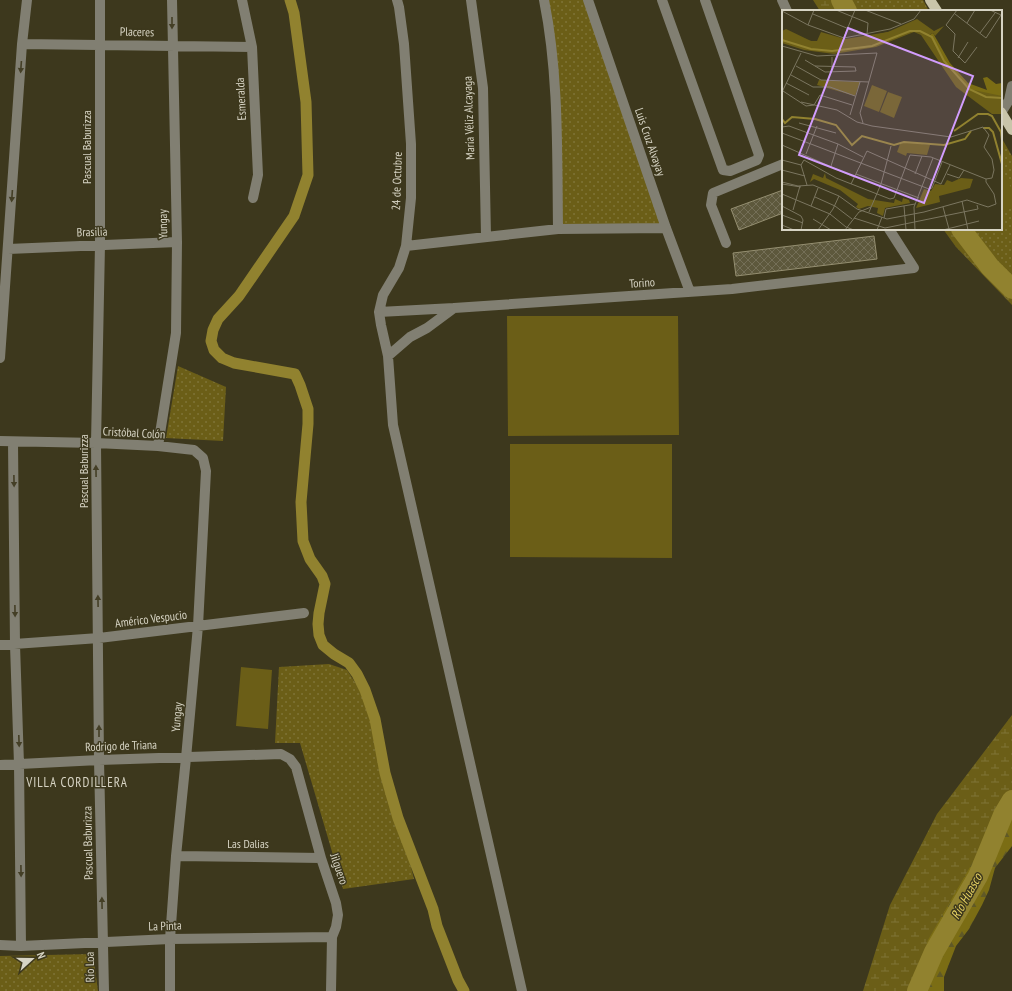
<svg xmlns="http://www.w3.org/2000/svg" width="1012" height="991" viewBox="0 0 1012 991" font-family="'PT Sans Narrow',sans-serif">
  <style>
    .forest { fill: url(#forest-firs) }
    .wetland { fill: url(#wetland-marsh) }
    .park { fill: url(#park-dots) }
    .garden { fill: #6b5e17 }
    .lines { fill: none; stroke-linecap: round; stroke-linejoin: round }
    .canal { stroke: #91822f; stroke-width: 11 }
    .river { stroke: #91822f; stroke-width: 20 }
    .building { fill: url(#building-cross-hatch); stroke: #958f71 }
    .minor { stroke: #817f72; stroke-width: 10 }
    .major { stroke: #c9c5aa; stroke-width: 10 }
    .oneway { fill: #443f26 }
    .labels { text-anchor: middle; stroke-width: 3; stroke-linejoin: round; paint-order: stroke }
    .street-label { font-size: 12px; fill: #d7d4c4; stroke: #3d381d }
    .neighbourhood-label { font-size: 13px; letter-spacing: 1px; fill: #d7d4c4; stroke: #3d381d }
    .water-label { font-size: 13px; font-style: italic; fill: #e6d162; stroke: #3d381d }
    .inset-river { fill: none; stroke: #91822f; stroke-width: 2 }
    .inset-road { fill: none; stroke: #7b7660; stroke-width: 1 }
    .view { fill: #d29dfd; fill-opacity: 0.15; stroke: #d29dfd; stroke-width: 2 }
    .inset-edge { fill: none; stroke: #d7d4c4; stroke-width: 2 }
  </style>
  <defs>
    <pattern id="forest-firs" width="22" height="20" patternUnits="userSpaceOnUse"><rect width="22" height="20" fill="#7b6d14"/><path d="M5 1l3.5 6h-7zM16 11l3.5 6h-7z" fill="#605926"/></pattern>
    <pattern id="wetland-marsh" width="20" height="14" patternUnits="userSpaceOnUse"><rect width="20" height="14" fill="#6b5e17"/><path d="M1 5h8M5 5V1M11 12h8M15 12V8" fill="none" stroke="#7f7437"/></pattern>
    <pattern id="park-dots" width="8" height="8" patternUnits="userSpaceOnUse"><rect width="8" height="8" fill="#6b5e17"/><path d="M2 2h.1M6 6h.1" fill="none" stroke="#7f7437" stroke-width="1.8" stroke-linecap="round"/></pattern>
    <pattern id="building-cross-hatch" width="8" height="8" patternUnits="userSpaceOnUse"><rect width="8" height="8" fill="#5d583c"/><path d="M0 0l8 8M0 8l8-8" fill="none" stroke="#746f57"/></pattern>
  </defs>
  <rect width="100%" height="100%" fill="#3d381d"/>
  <path class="forest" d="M1012,737V846L995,868L989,890L982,905L969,929L956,946L944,977V991H891Z"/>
  <path class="wetland" d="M813,0H901L905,11H820Z
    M943,229H998L1012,246V305L956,247Z
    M1012,715V794L928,940L913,991H863L890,905L937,814Z"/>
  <path class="park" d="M546,0H587L664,226L560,227Z
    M841,0H923L929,11H847Z
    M1001,137L1012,156V289L990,267L961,229H1001Z
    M178,366L226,387L223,441L166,438Z
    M329,664L347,670L371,707L414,879L343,889L300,743H275L279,667Z
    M93,954L98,991H0V956Z"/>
  <path class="garden" d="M1001,171L1012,189V207L1001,214Z
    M507,316H678L679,435L508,436Z
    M510,444H672V558L510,557Z
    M241,667L272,670L268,729L236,726Z"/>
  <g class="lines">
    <path class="canal" d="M290,0L294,13L306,102L308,175L294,216L239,296L218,319L213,330L211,341L214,350L222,358L234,363L295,374L300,385L308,409V424L301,502L303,541L310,559L322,576L325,584L319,613L318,624L319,635L323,645L334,654L349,663L357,674L365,690L375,719L385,773L398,818L433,909L437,926L458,980L464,991"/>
    <path class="river" d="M841,0L847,11
      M961,229L990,267L1012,289
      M917,991L934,952L978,876L1003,815L1012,800"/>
  </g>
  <path class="building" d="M783,190V213L739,230L731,209Z
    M874,236L877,259L736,276L733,253Z"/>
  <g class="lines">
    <path class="minor" d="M100,0V245L96,443L99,760L104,991
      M242,0L252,47L258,175L253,198
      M397,0L399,7L404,44L411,144V198L406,246L399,268L383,295L379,312L381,325L388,356L393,425L522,991
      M471,0L483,88L486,236
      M544,0C559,74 557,154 558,229
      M588,0L666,228L690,292
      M662,0L723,170L730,171L757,160L759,155L705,0
      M782,0L787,11
      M22,44L252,47
      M1001,113L1009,100L1012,86
      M726,243L711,205L713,193L783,164
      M406,246L558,229L666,228
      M8,249L177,242
      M379,312L454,308
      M388,356L410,337L427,328L454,308L732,289L914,268L889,229
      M0,358L22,44L27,0
      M0,441L96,443L158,446L194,450L203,458L206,471L198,626L186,758L176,856L170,939V991
      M13,442L15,645L19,764L21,946
      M158,446L176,333L177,242L172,0
      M0,645L99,638L304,613
      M0,765L99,760L281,754L290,759L296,767L321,858L336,903L338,915L336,927L332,937L331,991
      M176,856L321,858
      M0,945L21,946L170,939L332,937"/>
    <path class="major" d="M930,0L937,11
      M1001,112L1012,130"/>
  </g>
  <defs><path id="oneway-solid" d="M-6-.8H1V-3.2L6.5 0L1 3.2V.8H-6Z"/></defs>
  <g class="oneway">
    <use href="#oneway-solid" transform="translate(172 23) rotate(90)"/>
    <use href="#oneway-solid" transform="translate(21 67) rotate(94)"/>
    <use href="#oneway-solid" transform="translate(12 196) rotate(94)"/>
    <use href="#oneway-solid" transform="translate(96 471) rotate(-91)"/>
    <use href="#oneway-solid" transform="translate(14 481) rotate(89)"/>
    <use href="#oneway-solid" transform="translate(98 601) rotate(-91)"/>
    <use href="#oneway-solid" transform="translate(15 611) rotate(89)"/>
    <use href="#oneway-solid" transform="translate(99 731) rotate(-90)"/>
    <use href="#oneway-solid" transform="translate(19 741) rotate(88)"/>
    <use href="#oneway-solid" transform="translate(21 871) rotate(89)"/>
    <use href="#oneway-solid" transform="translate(102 903) rotate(-91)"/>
  </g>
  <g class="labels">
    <g class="street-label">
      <text transform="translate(137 32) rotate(1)" y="4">Placeres</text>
      <text transform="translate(241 99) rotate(-93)" y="4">Esmeralda</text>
      <text transform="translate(469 118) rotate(-92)" y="4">María Véliz Alcayaga</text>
      <text transform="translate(650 142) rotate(71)" y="4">Luis Cruz Alvayay</text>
      <text transform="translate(87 147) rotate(-90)" y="4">Pascual Baburizza</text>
      <text transform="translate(397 181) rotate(-88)" y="4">24 de Octubre</text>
      <text transform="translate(163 224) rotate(-91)" y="4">Yungay</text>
      <text transform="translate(92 232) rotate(-2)" y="4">Brasilia</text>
      <text transform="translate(642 283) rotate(-4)" y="4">Torino</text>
      <text transform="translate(134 433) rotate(3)" y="4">Cristóbal Colón</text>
      <text transform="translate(84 471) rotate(-90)" y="4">Pascual Baburizza</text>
      <text transform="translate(151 619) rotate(-7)" y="4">Américo Vespucio</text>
      <text transform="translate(177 717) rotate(-85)" y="4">Yungay</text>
      <text transform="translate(121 746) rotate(-2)" y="4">Rodrigo de Triana</text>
      <text transform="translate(88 843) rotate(-91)" y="4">Pascual Baburizza</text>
      <text x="248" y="848">Las Dalias</text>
      <text transform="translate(339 869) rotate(71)" y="4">Jilguero</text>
      <text transform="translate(165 926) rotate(-2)" y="4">La Pinta</text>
      <text transform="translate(90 967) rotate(-91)" y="4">Río Loa</text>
    </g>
    <g class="neighbourhood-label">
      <text x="77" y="787">VILLA CORDILLERA</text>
    </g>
    <g class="water-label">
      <text transform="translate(966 896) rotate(-61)" y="5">Río Huasco</text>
    </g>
  </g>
  <g transform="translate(782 10)">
    <rect width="220" height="220" fill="#3d381d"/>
    <path d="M151,23L168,53L186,73L205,80L201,68L205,67L214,74L220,73V91L189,83L163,59L146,26Z" fill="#7b6d14"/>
    <path d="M124,18L145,21L161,50L187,79L220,86V104H210L174,77L139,25L132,22L94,37L52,44L22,40L0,33V27L52,34Z" fill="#6b5e17"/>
    <path d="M135,9L152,21L162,16L153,26L151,23L147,25L138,21H128L90,36L50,41L29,39L0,30V21L4,19L29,31H35L39,22L63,29L106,22ZM37,70L78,72L73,86L35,75ZM124,132L148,135L145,145L125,143L124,146L115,142L118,134ZM43,163L44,168L86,189L112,193L113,189L120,192L121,188L127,190L128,193L103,198L101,206L95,203L96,198L86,196L77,199L74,197L76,194L58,180L32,169L28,172L31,164L41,168ZM179,168L191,169L188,178L157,186L158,192L134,198L142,179L149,181L153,174L162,175L165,170L170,172Z" fill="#6b5e17"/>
    <path d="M90,75L105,81L97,102L82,96ZM106,82L120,87L112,108L98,102Z" fill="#6b5e17"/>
    <path class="inset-river" d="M0,30L29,39L50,41L90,36L128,21H138L150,27L162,51L187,79L204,87L220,88M0,109L3,113L10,107L33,109L54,115L70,135L80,126L112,135L122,132L162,135L183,129L189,121M201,118H207L211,122L220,154M172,121L196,104H206L210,106L219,122L220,131"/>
    <path class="inset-road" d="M54,0L86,13L85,24M83,0L119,14M175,0L164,15L173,24L171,41L183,53L195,37M208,0L219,5M0,1L26,15L62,28L108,19L132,9L139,0M31,4L79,24M173,4L204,28L219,5M185,13L193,0M26,15L32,0M198,23L213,3M62,27L73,0M0,36L35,46L95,43L78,103L81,113M176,48L186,32M23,50L43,62L74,61L73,57L33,56M14,56L39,70L87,72M50,61V47M9,65L31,77H48L73,86M4,73L27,85M1,81L24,96L32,95M0,82L19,43M32,95L38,85L70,95M68,105L78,72M17,113L54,123M0,117L7,116L56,134L81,147M0,123L147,179L150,178L160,152M0,135L72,167M24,144L35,116M0,150L19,155M19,155L22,150L54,168L108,189L112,188L128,145L149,147L204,169M19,155L25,175M49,156L56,134M0,160L23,166M74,164L137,188M133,164L140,146M165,164L177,168L182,160M0,172L16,176L31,175L57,186L75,199L105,209L142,202L185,190L206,197L214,194L212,184L204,172V169L210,168L212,160L210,149L202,137L207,125L201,117L169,127L90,116L75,112L55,100L19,92M0,174L19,177M69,174L85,141L159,174L168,155M0,184L48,204L64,217L72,220M33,187L53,196L70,209M180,191L186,220M0,196L19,206L21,210L19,220M29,196L36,178M122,196L124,220M161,197L167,219M11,200L18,176M87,202L99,174L109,136M0,205L21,213M72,208L103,218L196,199L195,195M102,208L104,199L133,194M31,209L49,220M0,215L12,220M36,220L51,199L57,186M63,220L77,202L89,197M95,220L100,207M133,220L132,197L151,148M161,220L197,211"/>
    <path class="view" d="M66,18L191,66L142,193L17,145Z"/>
    <rect width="220" height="220" class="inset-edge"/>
  </g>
  <g transform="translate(32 959) rotate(69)" stroke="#3d381d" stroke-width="3" paint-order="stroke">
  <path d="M0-3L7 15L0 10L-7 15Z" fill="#d7d4c4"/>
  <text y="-6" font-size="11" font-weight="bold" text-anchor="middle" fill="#d7d4c4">N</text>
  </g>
</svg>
